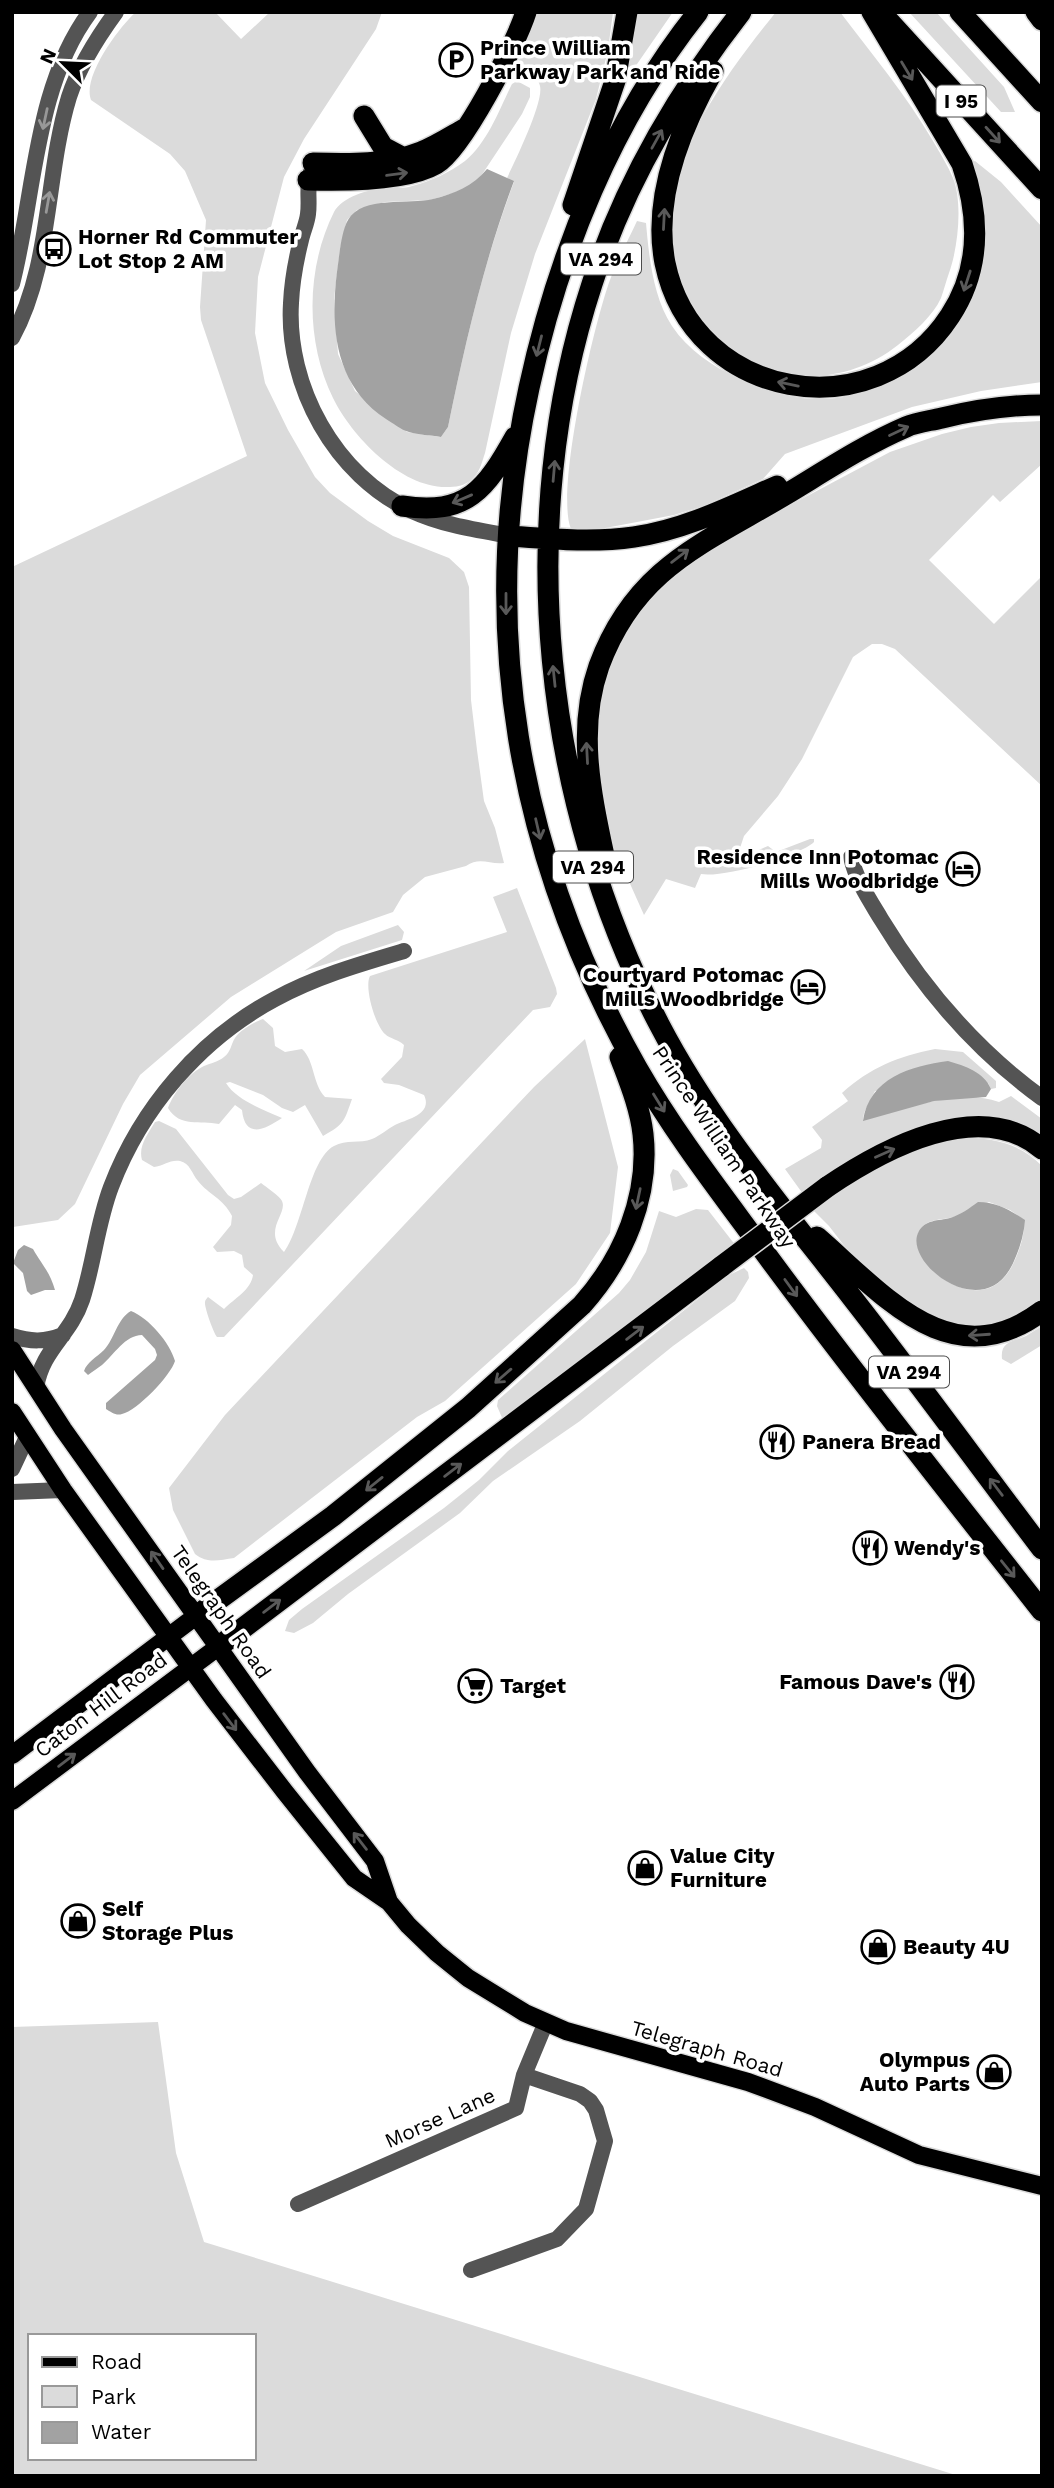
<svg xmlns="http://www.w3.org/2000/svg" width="1054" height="2488" viewBox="0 0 1054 2488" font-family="'Work Sans',sans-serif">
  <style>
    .green { fill: #dbdbdb; fill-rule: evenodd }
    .water { fill: #a2a2a2 }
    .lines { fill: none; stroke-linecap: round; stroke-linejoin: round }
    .major-casing { stroke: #dbdbdb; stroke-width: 21 }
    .highway-casing { stroke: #dbdbdb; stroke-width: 24 }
    .minor { stroke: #545454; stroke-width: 16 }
    .major { stroke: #000; stroke-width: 18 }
    .highway { stroke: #000; stroke-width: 21 }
    .highway-bridge-casing { stroke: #dbdbdb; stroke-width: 24; stroke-linecap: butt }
    .highway-bridge { stroke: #000; stroke-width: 21 }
    .oneway { stroke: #595959 }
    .oneway2 { stroke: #989898 }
    .labels { text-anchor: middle; stroke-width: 7; stroke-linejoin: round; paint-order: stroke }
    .shield { fill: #fff; stroke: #4c4c4c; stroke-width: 2 }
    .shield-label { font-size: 19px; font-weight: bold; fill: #000 }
    .poi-label { font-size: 21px; font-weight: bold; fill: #000; stroke: #fff; text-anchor: start }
    .street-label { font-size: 21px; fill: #000; stroke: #fff }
  </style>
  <rect width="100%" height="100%" fill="#fff"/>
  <path class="green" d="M136,12H215L241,39L270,12H382L376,29L304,139L284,177L258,277L255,333L265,383L288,430L315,477L330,493L368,521L393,536L449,558L464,572L469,587L471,700L477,750L484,801L495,828L504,863C490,865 480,856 466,866L425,877L403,895L393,912L336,932L231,997L140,1075L123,1104L75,1204L58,1220L13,1227L12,567L247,456L201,320L200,307L206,220L185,171L170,154L91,100C82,77 119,27 136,12Z
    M537,12H613L608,50L596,99L535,254L511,333L485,453C482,462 480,471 474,477C469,484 458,487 450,487C403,490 352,437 333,398C305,341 306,268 334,212C342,197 369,189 386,188C395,187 404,189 412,186C431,181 449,173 465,161C488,142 499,110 512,84L517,81L530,88V97L522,114L477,182L454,193L430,200L385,202L357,210L347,220L340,249L334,299L338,354L355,391L407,432L441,437L448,427C465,344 484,261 514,182L507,178C515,161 544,102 540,86C538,75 524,73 518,63Z
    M635,12H673L635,67L627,68Z
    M776,12H840C872,54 906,95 933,141C940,153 948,166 953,178C963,203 958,248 949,273C946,281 944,290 941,298C933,316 914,332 898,345C822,405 716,374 681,284C672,262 667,241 669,217C676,141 730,69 776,12Z
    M909,12H936L1004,87L1015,112H1001Z
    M975,161L1001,182L1042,227V382L981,391L912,407L785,454L763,479L703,506L674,515L584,532L571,529C555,491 594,323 610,280C617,260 628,241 637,221L646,223C649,257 653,297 672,326C688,350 712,366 738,378C823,421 902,396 958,321L970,163Z
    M1042,421V464L1000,502L993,495L929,560L994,624L1042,576V786L895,649L882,644H872L853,657L802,759L778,796L744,836L740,848L742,851H756L768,846L776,852L810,839H814V842C798,857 723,878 701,874L695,888L666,879L644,915L606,830L592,766L606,659L645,600L700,553L890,452L942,434L971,427L999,423Z
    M517,888L556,988L557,994L550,1007L533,1010L224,1337H217C214,1334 204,1307 205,1302C205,1300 207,1298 208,1297L224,1309C235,1298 251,1290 253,1275L244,1267L242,1255L234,1251L217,1252L213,1247L231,1225L232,1216C223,1198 209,1195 198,1181C192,1174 190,1163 180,1161C171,1159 163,1166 154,1167L142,1160C138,1146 148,1134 155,1122L159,1121L176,1129L228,1195L234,1199L241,1197L261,1183C266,1187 280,1196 282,1201C288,1214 262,1230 284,1252C303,1226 309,1159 334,1146C346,1139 360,1144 372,1139C380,1136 387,1129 395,1125C408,1119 433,1114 424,1095L399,1085L384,1083L381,1079L402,1057L404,1045C398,1039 390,1039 385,1034C375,1025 364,987 370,976L507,932L493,897Z
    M398,925L404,932L402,940L304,971L341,946Z
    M263,1019L273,1028L275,1046L285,1052L302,1049C315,1061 312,1083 325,1097L352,1099C344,1121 345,1124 323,1136L305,1105L293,1112L282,1108L263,1095L230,1082L226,1083C236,1100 264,1110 282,1118C264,1130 245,1139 242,1110L235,1105L219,1124C200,1120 180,1128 168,1108C174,1092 189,1073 204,1066C211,1063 218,1062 224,1057C231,1052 231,1044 235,1038C240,1030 254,1022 263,1019Z
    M585,1039L618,1167L610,1233L576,1284L445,1401L417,1417L234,1558C219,1560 208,1564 195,1554L173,1510L169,1488L225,1415L534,1087Z
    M935,1049L963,1052L996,1081V1088L991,1089L988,1083L875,1091L864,1113L863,1120C905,1110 957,1087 999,1102L1011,1096L1042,1119V1143L1033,1136L910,1132L856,1156L803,1194L785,1169L821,1148L822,1140L812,1127L848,1101L842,1093C871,1067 897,1057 935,1049Z
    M962,1138C993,1138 1020,1143 1042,1166V1300L1018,1318L983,1329L927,1319L859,1265L829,1226L812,1209C827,1198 842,1185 858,1176C891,1158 926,1146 962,1138ZM989,1202L1010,1210L1024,1220C1025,1234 1020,1249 1014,1262C983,1332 893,1253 923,1226C931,1219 940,1220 949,1218C962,1216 976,1207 989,1202Z
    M673,1169L678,1171L688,1185L687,1187L673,1191L670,1175Z
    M696,1209L708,1210L736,1246L503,1420L497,1406L498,1400L619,1293L630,1280L646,1252L659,1211L676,1217Z
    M744,1268L748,1272L749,1278L735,1301L673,1346L580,1421L493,1481L460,1513L348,1594L313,1623L294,1633L285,1631L289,1620L302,1609L444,1508L479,1480L508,1451L727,1276Z
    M1042,1326V1345L1011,1364L1002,1359C1000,1341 1013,1342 1026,1336C1031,1333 1037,1329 1042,1326Z
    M158,2022L176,2153L204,2242L959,2476H12V2027ZM30,2336H254V2458H30Z"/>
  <path class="water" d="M487,169L514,181C484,261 465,344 448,427L441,437C430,435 419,435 409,432C401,430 393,423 386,419C335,386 330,328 337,272C339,258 341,232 348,220C362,195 410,205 433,199C454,194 473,186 487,169Z
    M948,1061C965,1066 984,1072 991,1089L986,1097L934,1101L863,1121C869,1078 911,1066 948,1061Z
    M978,1202C996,1202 1010,1210 1025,1220C1024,1234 1020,1248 1014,1261C986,1327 904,1264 918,1233C924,1219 939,1221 950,1218C960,1215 970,1208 978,1202Z
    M24,1245L33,1249C42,1265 50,1272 55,1290H45L31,1295L27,1291L23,1273L13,1263L18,1250Z
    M131,1311C149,1318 170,1343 175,1361C171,1375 137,1411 122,1414C116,1416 111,1412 106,1409V1403L155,1360L157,1355L155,1349L142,1335C125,1335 114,1355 102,1365C98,1368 93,1371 88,1375L84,1371C87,1362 97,1357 104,1350C115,1338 117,1319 131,1311Z"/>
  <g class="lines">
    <defs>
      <path id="major" d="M12,1350L63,1429L307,1772L375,1861L389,1902
        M12,1412L63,1490L214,1700L285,1792L354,1878L389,1902L408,1925L437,1953L468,1978L525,2013L566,2031L748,2082L815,2107L919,2155L1042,2186
        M12,1755L196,1616
        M12,1801L218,1647"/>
      <path id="highway" d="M698,12C612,120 558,254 529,388C477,626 517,856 637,1068C676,1136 725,1198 771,1261C859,1380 951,1495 1042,1611
        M741,12C677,94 624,185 592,284C513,524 543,802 659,1024C711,1124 785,1211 854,1300C918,1382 979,1466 1042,1549
        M960,12L1042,102
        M1036,12L1042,20
        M887,19L1042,189
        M713,71C681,127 652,197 665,263C693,400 874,432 950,316C981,269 980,216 962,164L872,12
        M364,116L383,147L402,157
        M313,163C348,164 389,165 421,152C436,146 450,137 464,129
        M308,180C342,181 407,181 436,164C462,149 516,44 526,12
        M573,205L615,81L627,12
        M402,506C467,516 486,489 515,437
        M510,536C551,539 593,543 634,537C684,530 732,506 777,486
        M607,870C593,802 575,734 599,666C635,568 703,544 785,495C825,471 864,445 906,427C917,422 930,421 942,418C975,410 1007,405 1042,405
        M827,1187C883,1149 980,1096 1042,1149
        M817,1237C883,1294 951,1379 1042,1311
        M196,1616L333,1516L468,1408L582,1305C623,1259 650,1197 643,1134C640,1107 629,1081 620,1057
        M218,1647L722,1266"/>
    </defs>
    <use href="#major" class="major-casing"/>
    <use href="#highway" class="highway-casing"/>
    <path class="minor" d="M311,172C306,186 310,200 308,214C307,223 303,231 301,240C296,260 292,281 291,303C286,386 335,476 412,511C442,525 477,530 510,536
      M12,284C35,195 34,87 90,12
      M12,338C52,265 45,176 69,97C79,66 97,38 116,12
      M851,857C856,880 869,899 881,919C923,988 977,1051 1042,1098
      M12,1336C31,1342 45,1342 63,1335
      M36,1388C42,1349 70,1336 82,1300C94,1263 97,1224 111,1187C141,1108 200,1039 275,999C315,977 360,964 404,951
      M12,1469L27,1437
      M12,1492L63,1490
      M298,2204L516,2108L524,2075L546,2022
      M471,2270L557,2239L586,2209L605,2141L596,2110L590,2101L580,2094L524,2075"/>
    <use href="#major" class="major"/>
    <use href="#highway" class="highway"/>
    <defs>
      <path id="highway-bridge" d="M722,1266L827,1187"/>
    </defs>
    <use href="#highway-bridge" class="highway-bridge-casing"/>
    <use href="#highway-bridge" class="highway-bridge"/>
  </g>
  <defs><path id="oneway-shaft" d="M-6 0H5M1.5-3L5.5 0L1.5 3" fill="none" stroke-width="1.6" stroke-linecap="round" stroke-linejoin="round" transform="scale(1.75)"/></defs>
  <g class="oneway">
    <use href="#oneway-shaft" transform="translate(907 71) rotate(59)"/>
    <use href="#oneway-shaft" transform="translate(993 135) rotate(48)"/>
    <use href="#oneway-shaft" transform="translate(657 139) rotate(-61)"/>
    <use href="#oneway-shaft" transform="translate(397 174) rotate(-8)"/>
    <use href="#oneway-shaft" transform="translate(664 219) rotate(-87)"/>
    <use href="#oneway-shaft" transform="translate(967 281) rotate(108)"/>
    <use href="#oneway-shaft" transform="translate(539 346) rotate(104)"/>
    <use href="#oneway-shaft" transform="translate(788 384) rotate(-168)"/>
    <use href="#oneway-shaft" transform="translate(899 431) rotate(-25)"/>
    <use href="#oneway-shaft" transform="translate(554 471) rotate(-85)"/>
    <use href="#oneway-shaft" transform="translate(462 499) rotate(157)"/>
    <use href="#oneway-shaft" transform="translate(680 556) rotate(-37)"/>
    <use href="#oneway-shaft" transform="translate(506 604) rotate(90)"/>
    <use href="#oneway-shaft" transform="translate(554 676) rotate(-96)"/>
    <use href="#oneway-shaft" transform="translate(587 753) rotate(-93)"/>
    <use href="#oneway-shaft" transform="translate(538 829) rotate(77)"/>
    <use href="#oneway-shaft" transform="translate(659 1103) rotate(58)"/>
    <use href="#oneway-shaft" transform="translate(885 1153) rotate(-24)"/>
    <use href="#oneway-shaft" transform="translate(638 1199) rotate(102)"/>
    <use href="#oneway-shaft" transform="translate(791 1288) rotate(54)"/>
    <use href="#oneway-shaft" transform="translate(635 1333) rotate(-37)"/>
    <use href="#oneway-shaft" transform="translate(979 1335) rotate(176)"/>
    <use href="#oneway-shaft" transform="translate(503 1376) rotate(139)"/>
    <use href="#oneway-shaft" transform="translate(453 1470) rotate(-37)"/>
    <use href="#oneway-shaft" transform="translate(374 1484) rotate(141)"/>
    <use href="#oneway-shaft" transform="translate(996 1487) rotate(-127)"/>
    <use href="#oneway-shaft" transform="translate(157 1560) rotate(-125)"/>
    <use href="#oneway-shaft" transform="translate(1008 1569) rotate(51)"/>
    <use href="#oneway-shaft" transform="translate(272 1606) rotate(-37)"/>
    <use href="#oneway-shaft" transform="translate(230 1722) rotate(53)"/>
    <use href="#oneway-shaft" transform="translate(67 1760) rotate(-37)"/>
    <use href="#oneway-shaft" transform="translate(360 1841) rotate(-128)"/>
  </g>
  <g class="oneway2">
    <use href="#oneway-shaft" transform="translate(45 119) rotate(102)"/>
    <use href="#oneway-shaft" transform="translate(48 202) rotate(-80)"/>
  </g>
  <defs>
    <symbol id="parking-ring" viewBox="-11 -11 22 22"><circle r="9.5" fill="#fff" stroke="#000" stroke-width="1.5"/><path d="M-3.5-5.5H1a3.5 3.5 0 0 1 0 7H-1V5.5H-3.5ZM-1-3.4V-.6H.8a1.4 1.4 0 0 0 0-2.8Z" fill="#000"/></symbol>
    <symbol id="bus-ring" viewBox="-11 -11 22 22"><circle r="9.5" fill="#fff" stroke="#000" stroke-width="1.5"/><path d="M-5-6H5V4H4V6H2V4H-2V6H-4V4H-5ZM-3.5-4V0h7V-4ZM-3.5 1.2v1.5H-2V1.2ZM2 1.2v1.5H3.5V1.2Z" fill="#000"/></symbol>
    <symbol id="hotel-ring" viewBox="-11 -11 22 22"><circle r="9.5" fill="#fff" stroke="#000" stroke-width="1.5"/><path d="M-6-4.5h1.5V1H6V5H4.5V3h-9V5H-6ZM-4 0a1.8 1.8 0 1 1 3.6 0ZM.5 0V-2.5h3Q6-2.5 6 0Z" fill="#000"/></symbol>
    <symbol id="restaurant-ring" viewBox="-11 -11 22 22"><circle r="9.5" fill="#fff" stroke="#000" stroke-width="1.5"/><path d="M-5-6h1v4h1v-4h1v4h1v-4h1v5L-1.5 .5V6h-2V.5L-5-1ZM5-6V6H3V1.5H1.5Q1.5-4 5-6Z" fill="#000"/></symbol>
    <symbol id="supermarket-ring" viewBox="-11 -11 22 22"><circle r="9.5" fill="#fff" stroke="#000" stroke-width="1.5"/><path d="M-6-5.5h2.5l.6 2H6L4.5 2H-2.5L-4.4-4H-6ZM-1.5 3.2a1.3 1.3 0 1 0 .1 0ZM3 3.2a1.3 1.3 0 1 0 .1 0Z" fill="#000"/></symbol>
    <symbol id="shop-ring" viewBox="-11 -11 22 22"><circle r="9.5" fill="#fff" stroke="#000" stroke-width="1.5"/><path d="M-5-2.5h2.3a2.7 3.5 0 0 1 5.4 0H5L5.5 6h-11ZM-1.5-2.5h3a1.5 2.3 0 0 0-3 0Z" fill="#000"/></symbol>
  </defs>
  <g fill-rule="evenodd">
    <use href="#parking-ring" x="437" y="41" width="38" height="38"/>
    <use href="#bus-ring" x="35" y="230" width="38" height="38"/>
    <use href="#hotel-ring" x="944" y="850" width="38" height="38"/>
    <use href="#hotel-ring" x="789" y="968" width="38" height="38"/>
    <use href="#restaurant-ring" x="758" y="1423" width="38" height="38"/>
    <use href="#restaurant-ring" x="851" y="1529" width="38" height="38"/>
    <use href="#restaurant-ring" x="938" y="1663" width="38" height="38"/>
    <use href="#supermarket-ring" x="456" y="1667" width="38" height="38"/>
    <use href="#shop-ring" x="626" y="1849" width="38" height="38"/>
    <use href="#shop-ring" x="59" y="1902" width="38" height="38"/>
    <use href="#shop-ring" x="859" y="1928" width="38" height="38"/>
    <use href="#shop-ring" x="975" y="2053" width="38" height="38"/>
  </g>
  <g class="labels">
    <g class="shield">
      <rect x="936.5" y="85.5" width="49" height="31" rx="5"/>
      <rect x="561" y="243.5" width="80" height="31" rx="5"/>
      <rect x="553" y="851.5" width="80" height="31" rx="5"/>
      <rect x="869" y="1356.5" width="80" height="31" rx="5"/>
    </g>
    <g class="shield-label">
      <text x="961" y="108">I 95</text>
      <text x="601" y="266">VA 294</text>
      <text x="593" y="874">VA 294</text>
      <text x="909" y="1379">VA 294</text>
    </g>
    <g class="poi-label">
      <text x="480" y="55">Prince William<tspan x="480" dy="24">Parkway Park and Ride</tspan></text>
      <text x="78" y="244">Horner Rd Commuter<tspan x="78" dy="24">Lot Stop 2 AM</tspan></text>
      <text x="939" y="864" text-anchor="end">Residence Inn Potomac<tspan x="939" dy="24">Mills Woodbridge</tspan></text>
      <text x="784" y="982" text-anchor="end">Courtyard Potomac<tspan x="784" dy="24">Mills Woodbridge</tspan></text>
      <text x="802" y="1449">Panera Bread</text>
      <text x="894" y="1555">Wendy's</text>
      <text x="932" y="1689" text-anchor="end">Famous Dave's</text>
      <text x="500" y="1693">Target</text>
      <text x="670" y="1863">Value City<tspan x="670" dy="24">Furniture</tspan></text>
      <text x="102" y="1916">Self<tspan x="102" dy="24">Storage Plus</tspan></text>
      <text x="903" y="1954">Beauty 4U</text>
      <text x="970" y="2067" text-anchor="end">Olympus<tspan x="970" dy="24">Auto Parts</tspan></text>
    </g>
    <g class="street-label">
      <text transform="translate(724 1147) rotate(56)" y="7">Prince William Parkway</text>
      <text transform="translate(221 1612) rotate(55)" y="7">Telegraph Road</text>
      <text transform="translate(101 1705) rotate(-37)" y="7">Caton Hill Road</text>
      <text transform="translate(707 2049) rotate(16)" y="7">Telegraph Road</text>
      <text transform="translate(440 2118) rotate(-24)" y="7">Morse Lane</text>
    </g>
  </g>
  <rect width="1054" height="2488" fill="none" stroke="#000000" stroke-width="28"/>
  <rect x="28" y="2334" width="228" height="126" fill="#ffffff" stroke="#999999" stroke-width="2"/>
  <rect x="42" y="2357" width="35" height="10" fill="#000000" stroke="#999999" stroke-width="2"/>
  <text x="91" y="2369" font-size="21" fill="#000000">Road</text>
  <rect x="42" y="2386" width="35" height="21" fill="#dbdbdb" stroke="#999999" stroke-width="2"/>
  <text x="91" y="2404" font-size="21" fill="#000000">Park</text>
  <rect x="42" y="2422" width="35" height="21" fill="#a2a2a2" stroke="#999999" stroke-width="2"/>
  <text x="91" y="2439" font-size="21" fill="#000000">Water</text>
  <g transform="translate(63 63) rotate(294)" stroke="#ffffff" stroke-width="5" paint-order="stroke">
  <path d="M0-5L12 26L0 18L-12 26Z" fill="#000000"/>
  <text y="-10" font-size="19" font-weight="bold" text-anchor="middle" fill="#000000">N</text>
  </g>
</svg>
